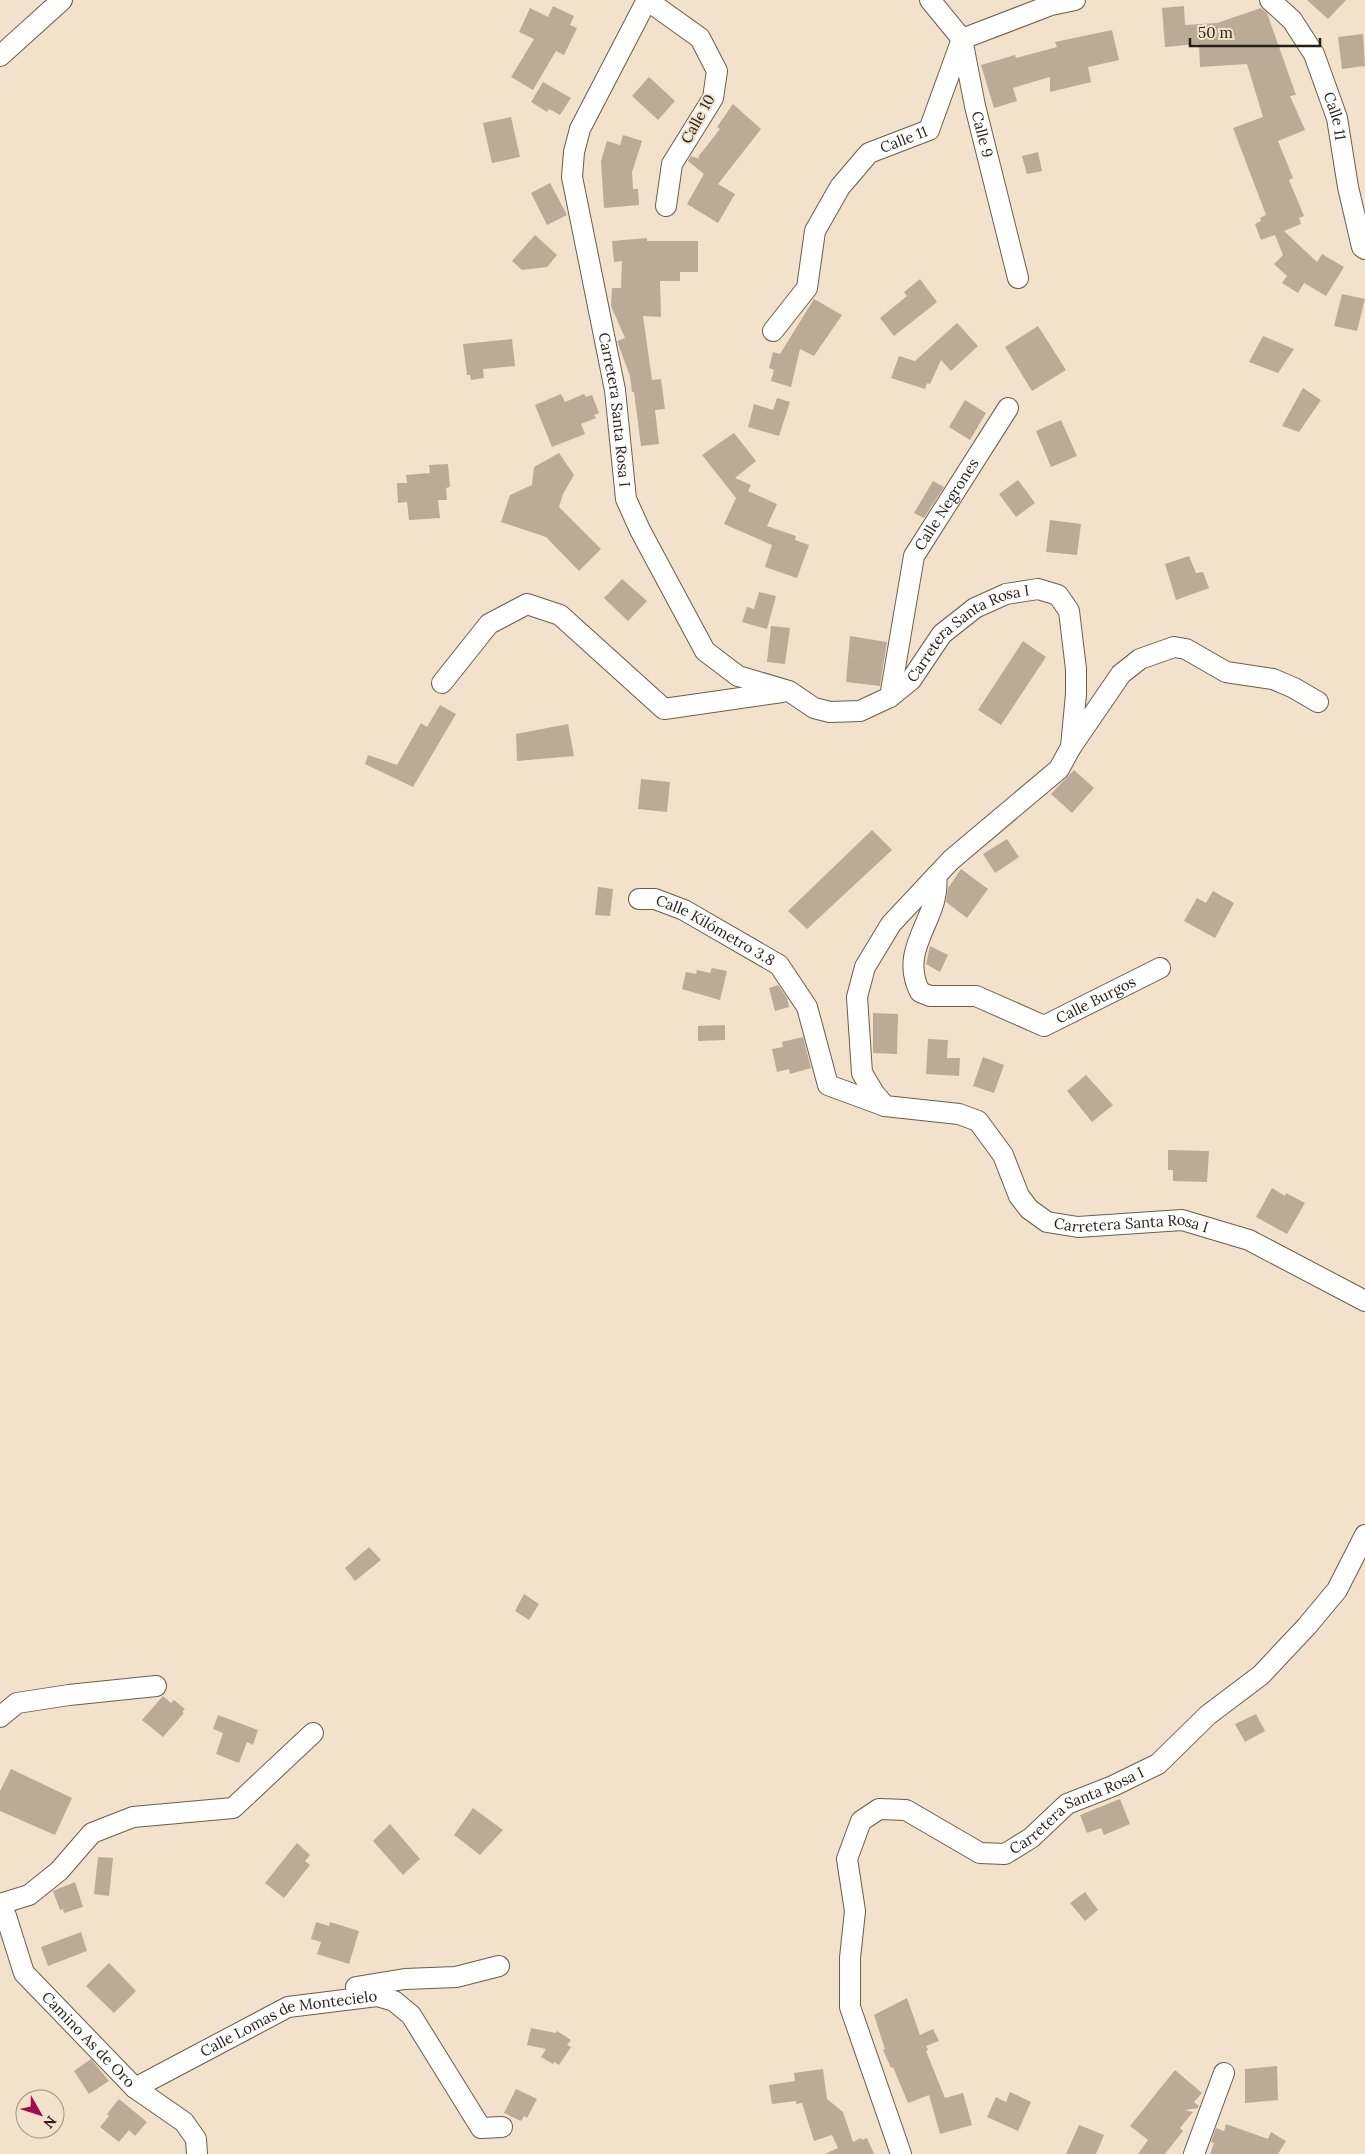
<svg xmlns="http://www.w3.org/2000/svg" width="1365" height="2154" viewBox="0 0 1365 2154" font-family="Lora,serif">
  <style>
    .building { fill: #bbab96 }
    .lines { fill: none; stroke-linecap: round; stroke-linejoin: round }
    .minor-casing { stroke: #6c5d4a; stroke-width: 22 }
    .minor { stroke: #fff; stroke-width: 20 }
    .labels { text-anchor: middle; stroke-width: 4; stroke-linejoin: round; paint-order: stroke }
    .street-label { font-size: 15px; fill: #251f17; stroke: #f2e1cb }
  </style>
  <rect width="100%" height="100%" fill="#f2e1cb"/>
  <path class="building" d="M1307,0H1346L1328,19Z
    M553,6L574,16L570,25L577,28L564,55L556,51L533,90L511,77L534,39L519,32L530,8L548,17Z
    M1184,6L1185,25L1217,23L1261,8L1267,13L1296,95L1290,96L1305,130L1278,141L1293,178L1289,180L1304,216L1299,218L1301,224L1284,231L1317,262L1322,254L1344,267L1326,296L1304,283L1298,293L1282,283L1287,276L1274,264L1283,255L1275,235L1261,240L1255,224L1261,221L1260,218L1266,215L1233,128L1263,117L1247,64L1200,67L1199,44L1165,47L1162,8Z
    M1112,30L1119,60L1088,67L1091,82L1050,92V77L1013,88L1017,101L994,108L981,65L1015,55L1016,58L1057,47L1055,42Z
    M1363,34L1365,66L1342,69L1338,37Z
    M649,77L675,101L658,120L632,96Z
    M543,82L571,98L560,115L549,109L547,112L531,102Z
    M733,104L761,129L718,184L735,194L718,223L687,204L704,174L688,161L691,156L700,159L698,157L720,129L717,127Z
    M511,117L520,157L492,163L483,123Z
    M623,135L642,141L632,172L633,189H638L639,205L604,208L601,161L607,141L620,145Z
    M1038,152L1042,171L1027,174L1022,156Z
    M550,183L567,215L547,225L531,193Z
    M535,235L557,255L547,267L522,270L512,261Z
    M647,238V241H698V272H680V281H660L661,317L643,316L652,380L661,379L665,409L655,410L659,444L641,446L634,392H632L630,376L617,341L625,338L611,306L612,288H621L622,261L614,262L612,241Z
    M920,279L937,302L894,336L880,318L907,296L904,292Z
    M1342,294L1365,299L1357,331L1334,326Z
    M814,299L842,315L814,356L800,349L791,387L771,381L774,370L769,368L773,352L780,354Z
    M957,323L978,346L951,371L941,360L930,384L927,383L925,389L891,378L899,356L915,361Z
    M1038,326L1066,370L1032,391L1005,347Z
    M1263,336L1294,349L1278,373L1249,362Z
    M512,339L515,366L483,369L484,378L471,380L470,375H467L463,344Z
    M1303,388L1321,400L1299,432L1282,426Z
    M561,394L565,402L584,394L586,397L592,395L599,413L594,415L596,418L581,424L585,434L552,447L535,405Z
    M777,398L790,402L779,436L748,427L754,404L773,410Z
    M965,400L986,413L970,440L949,427Z
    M1061,420L1077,456L1051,467L1036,431Z
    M734,433L756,461L735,478L751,485L748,491L777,504L767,526L796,536L795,540L809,545L797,578L765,567L772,545L724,524L736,498L702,455Z
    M559,453L574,475L563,494L559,507L601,549L579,571L546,537L501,522L510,495L532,485L534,467Z
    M448,464L450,487L446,488L447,500H438L440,518L409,520L407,502L398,503L397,483H407L406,475L430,473L429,465Z
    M1018,480L1035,503L1016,517L999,494Z
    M933,481L944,487L924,518L914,513Z
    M1050,520L1081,524L1077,555L1046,552Z
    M1189,556L1196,573L1203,572L1209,588L1176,600L1165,564Z
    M622,579L647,601L628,621L604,598Z
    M759,592L776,596L767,629L742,622L747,607L754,609Z
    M771,626L790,628L785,664L767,662Z
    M850,636L887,642L880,686L846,682Z
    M1023,641L1046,657L1001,725L978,710Z
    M440,705L456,714L413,787L365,764L368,755L397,765L421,723L427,727Z
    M568,724L574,756L517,761L516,734Z
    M1074,770L1094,788L1072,813L1051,794Z
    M641,779L670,782L667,812L638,809Z
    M872,830L892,850L807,929L788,911Z
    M1007,839L1019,857L995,873L983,854Z
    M961,869L988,889L967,918L946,902L948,888Z
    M598,887L613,889L610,916L595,915Z
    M1213,891L1234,903L1215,938L1184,921L1197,898L1206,903Z
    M930,946L948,955L940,972L926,964Z
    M712,968L727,971L720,1000L682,989L686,972L696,974L697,970L710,973Z
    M778,985L787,998L789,1007L775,1011L769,988Z
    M873,1013L898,1014L897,1054L873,1053Z
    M725,1025V1040L698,1041V1026Z
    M803,1037L811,1068L790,1074L789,1069L777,1072L772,1049L783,1047L782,1042Z
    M928,1039L948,1040L947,1058H960L959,1076L926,1074Z
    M983,1057L1004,1065L994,1093L973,1086Z
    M1086,1075L1113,1105L1092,1122L1067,1091Z
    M1168,1150L1209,1151L1207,1182L1173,1181V1170H1168Z
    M1272,1188L1285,1196L1286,1193L1305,1203L1287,1234L1256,1217Z
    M369,1547L381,1560L355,1581L345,1568Z
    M524,1594L539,1604L529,1620L515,1611Z
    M163,1696L171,1703L174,1700L185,1709L182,1712L184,1713L163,1737L142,1720Z
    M1256,1714L1265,1731L1245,1742L1235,1724Z
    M218,1715L258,1730L253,1745L247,1742L239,1763L216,1754L223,1733L213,1729Z
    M11,1769L72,1798L55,1835L0,1811V1791Z
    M1120,1799L1130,1824L1104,1835L1101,1828L1087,1833L1080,1815Z
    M473,1808L503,1830L480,1855L454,1835Z
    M390,1824L420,1859L403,1875L373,1841Z
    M297,1843L310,1855L305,1861L310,1865L284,1898L265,1883Z
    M98,1857L113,1858L109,1896L94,1894Z
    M75,1882L83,1907L64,1913L63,1909L60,1910L53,1891Z
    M1085,1892L1098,1910L1085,1921L1070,1903Z
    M316,1922L329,1926L330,1922L359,1931L349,1964L317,1954L321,1942L311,1939Z
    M81,1932L87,1951L48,1966L41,1947Z
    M109,1963L136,1991L114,2013L86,1986Z
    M907,1998L920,2035L933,2029L939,2041L926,2046L928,2050L926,2051L945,2098L963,2093L972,2125L940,2134L929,2095L908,2103L893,2067L891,2068L883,2050L885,2049L874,2015Z
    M531,2028L556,2033L557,2031L571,2040L567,2045L571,2047L559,2065L554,2062L553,2064L541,2057L546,2049L527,2045Z
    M91,2059L109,2081L89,2094L74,2071Z
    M1277,2066L1278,2100L1245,2103V2069Z
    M823,2069L827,2099L843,2112L853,2142L861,2138L862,2140L867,2138L874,2154H825L838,2148L832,2135L814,2141L802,2103L796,2104V2101L772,2104L769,2085L795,2081L794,2073Z
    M1175,2070L1202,2093L1194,2102L1199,2106L1198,2108L1185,2110L1193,2112L1180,2128L1183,2131L1165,2154H1138L1148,2140L1130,2126Z
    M516,2089L537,2099L527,2118L524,2116L521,2121L504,2113Z
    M1010,2092L1031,2102L1018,2131L987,2117L996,2097L1006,2102Z
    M119,2099L147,2122L135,2136L129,2130L119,2142L100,2127L109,2116L107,2114Z
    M1226,2124L1268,2139L1271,2132L1286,2141L1278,2154H1210L1214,2143L1211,2142L1216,2128L1224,2131Z
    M1079,2125L1104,2135L1096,2154H1066Z"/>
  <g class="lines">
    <defs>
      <g id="minor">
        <path id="s1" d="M647,0L580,129L574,152L572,177L615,390L626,499L640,530L705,651L738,676L789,691L814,708L830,712L860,711L890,697L911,680L942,634L975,608L1006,594L1038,589L1058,595L1069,611L1076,669V694L1071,747L1059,769L951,860L891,924L865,967L857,997L862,1073L874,1093L885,1106L959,1114L978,1121L1003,1155L1019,1196L1029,1209L1047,1222L1078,1227L1182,1220L1249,1240L1365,1301"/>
        <path d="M647,0L700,38L717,71L713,98L672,164L666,206"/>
        <path id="s2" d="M930,0L962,39L975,106L1018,278"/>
        <path id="s3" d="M1270,0L1292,20L1314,54L1337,118L1348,187L1362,247L1365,249"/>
        <path d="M0,56L62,0"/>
        <path id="s4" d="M773,331L807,288L815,231L840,187L869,153L929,130L962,39L1051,5L1075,0"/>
        <path d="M442,683L489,624L527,604L560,615L664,709L782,692"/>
        <path id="s5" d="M890,697L914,556L1008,408"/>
        <path d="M1071,747L1121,674L1140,659L1174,647L1186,649L1226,672L1273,679L1294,688L1318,702"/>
        <path id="s6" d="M936,876C942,918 897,947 920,992L930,996H976L1044,1026L1160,968"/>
        <path id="s7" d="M639,899H655L684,910L779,965L807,1007L828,1085L885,1106"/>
        <path d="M0,1717L17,1703L69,1695L156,1686"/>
        <path d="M0,1904L29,1895L59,1871L92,1833L133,1817L233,1808L313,1733"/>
        <path id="s8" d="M0,1906L6,1916L24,1973L135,2088L184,2122L196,2139L197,2154"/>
        <path d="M356,1987L405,1979L456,1977L499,1966"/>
        <path id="s9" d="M135,2088L288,2007L377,1996L394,2001L411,2015L481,2128L502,2127"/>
        <path id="s10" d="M901,2154L850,2007V1958L855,1911L847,1859L861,1821L879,1809L906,1810L980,1853L1005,1854L1031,1838L1067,1804L1113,1786L1158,1764L1208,1715L1261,1675L1307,1626L1337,1590L1365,1535"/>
        <path d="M1194,2154L1224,2073"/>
      </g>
    </defs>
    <use href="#minor" class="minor-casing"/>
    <use href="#minor" class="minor"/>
  </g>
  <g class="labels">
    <g class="street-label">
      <text dy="5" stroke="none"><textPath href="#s3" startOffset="136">Calle 11</textPath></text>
      <text transform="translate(698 119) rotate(-61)" y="5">Calle 10</text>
      <text dy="5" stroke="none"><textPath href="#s2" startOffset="148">Calle 9</textPath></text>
      <text dy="5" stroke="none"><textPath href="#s4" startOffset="245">Calle 11</textPath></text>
      <text dy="5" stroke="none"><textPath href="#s1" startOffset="431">Carretera Santa Rosa I</textPath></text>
      <text dy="5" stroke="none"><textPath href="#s5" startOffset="204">Calle Negrones</textPath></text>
      <text dy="5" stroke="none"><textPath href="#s1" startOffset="1001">Carretera Santa Rosa I</textPath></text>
      <text dy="5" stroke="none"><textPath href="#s7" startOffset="84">Calle Kilómetro 3.8</textPath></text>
      <text dy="5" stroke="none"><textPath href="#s6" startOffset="310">Calle Burgos</textPath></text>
      <text dy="5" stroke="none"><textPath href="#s1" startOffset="2021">Carretera Santa Rosa I</textPath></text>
      <text dy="5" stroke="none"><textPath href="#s10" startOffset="589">Carretera Santa Rosa I</textPath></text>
      <text dy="5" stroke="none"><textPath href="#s9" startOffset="169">Calle Lomas de Montecielo</textPath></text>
      <text dy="5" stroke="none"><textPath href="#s8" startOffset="164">Camino As de Oro</textPath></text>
    </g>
  </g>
  <g transform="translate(40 2114) rotate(129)"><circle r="24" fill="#f2e1cb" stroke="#a09383"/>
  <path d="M0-4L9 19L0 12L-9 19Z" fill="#a20c4f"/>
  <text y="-8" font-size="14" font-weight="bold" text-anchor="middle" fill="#251f17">N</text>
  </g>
  <path d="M1190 38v8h130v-8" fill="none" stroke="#251f17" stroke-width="2.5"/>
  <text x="1198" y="38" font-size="15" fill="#251f17" stroke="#f2e1cb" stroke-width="4" paint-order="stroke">50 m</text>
</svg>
